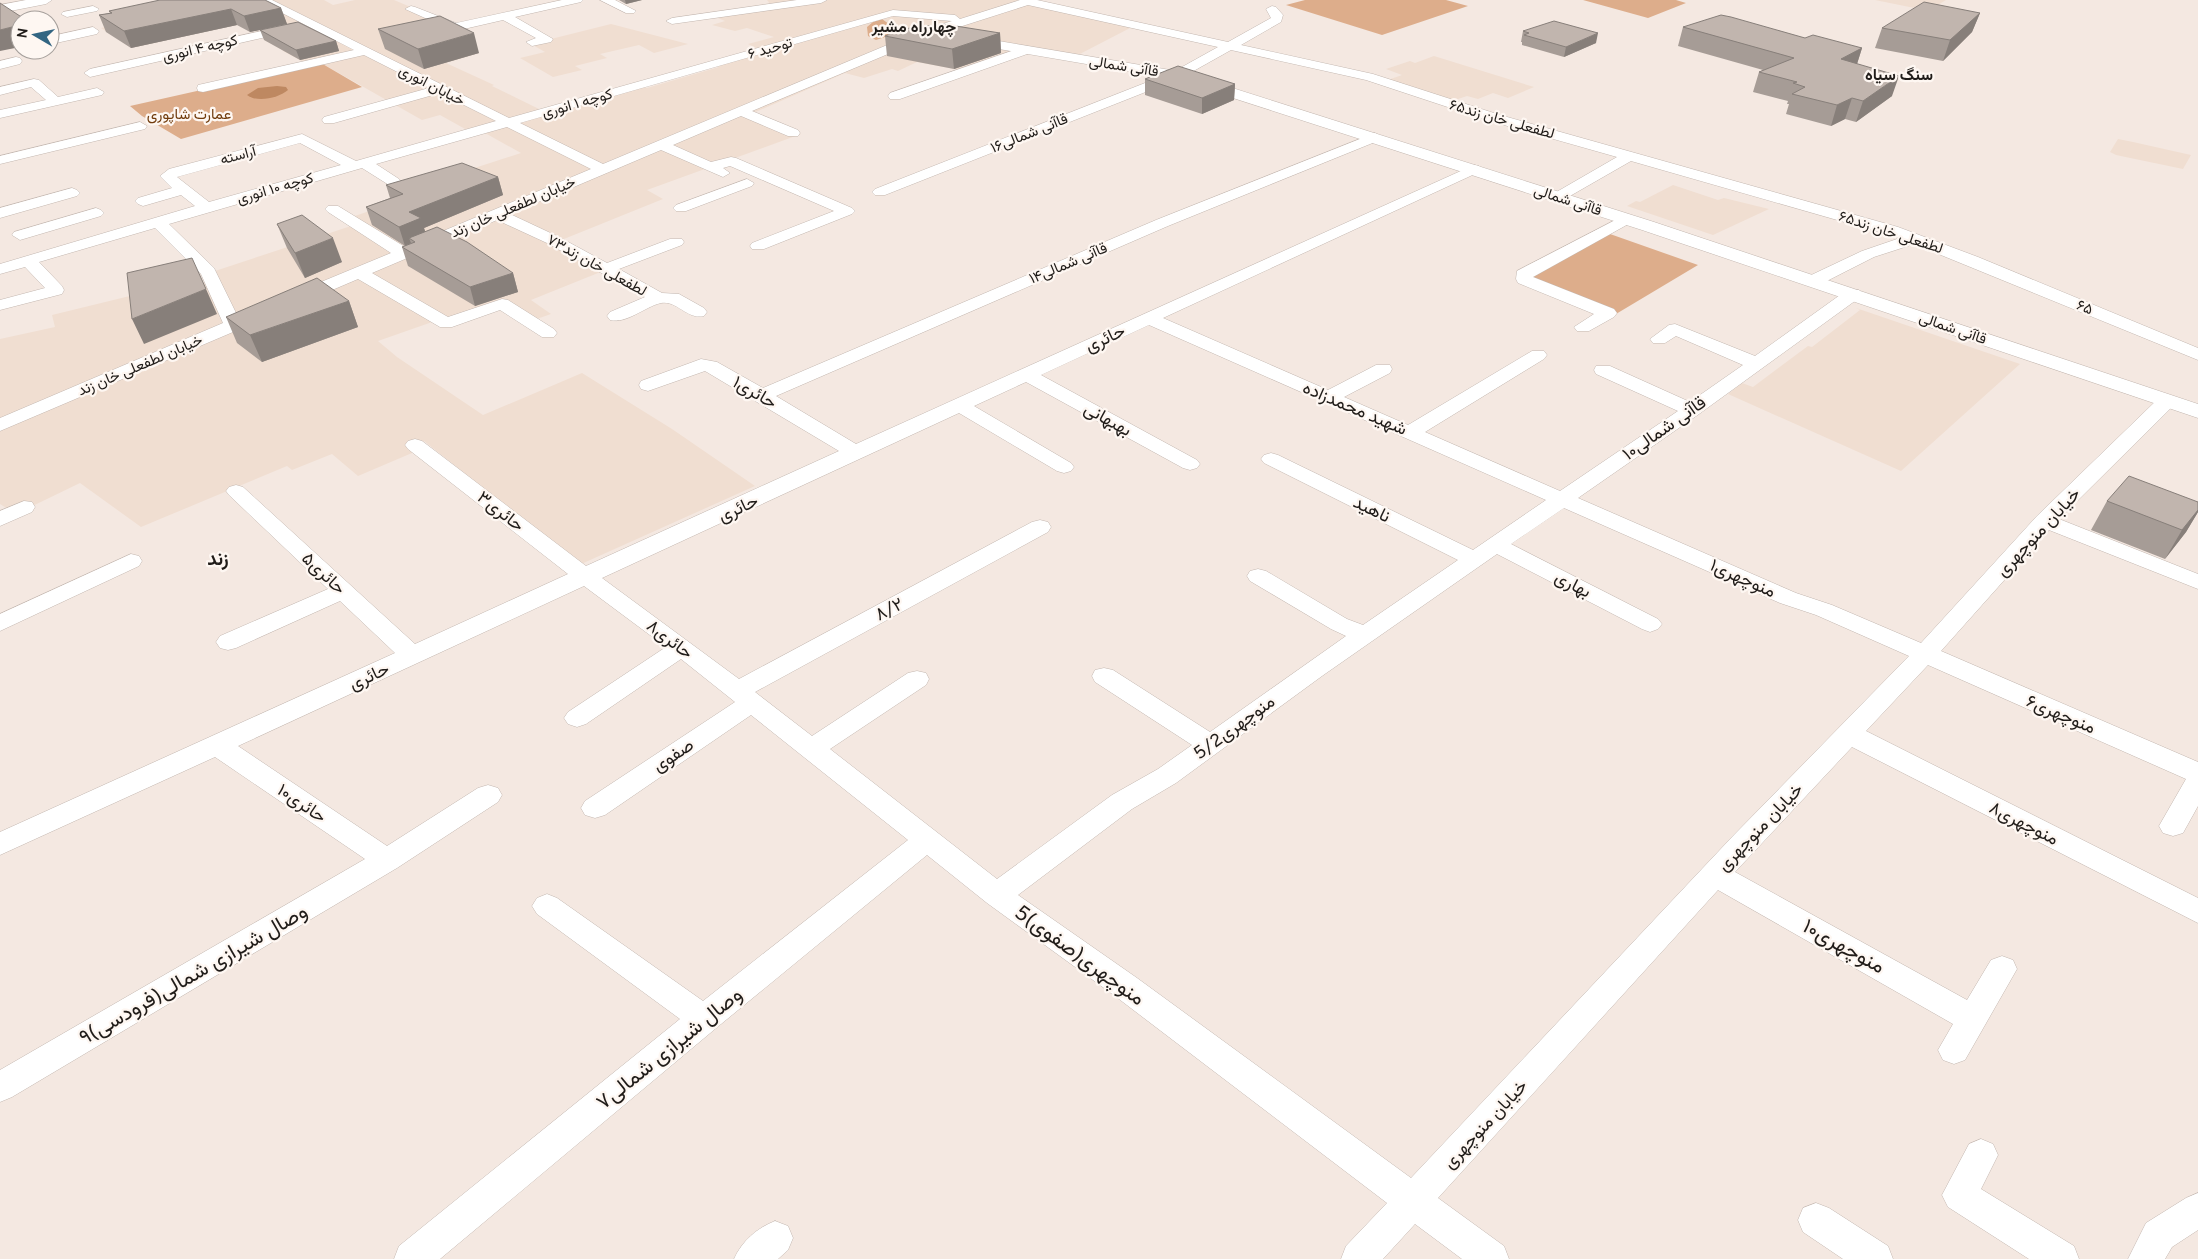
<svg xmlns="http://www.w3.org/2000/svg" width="2198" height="1259" viewBox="0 0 2198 1259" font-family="Overpass,Vazirmatn,sans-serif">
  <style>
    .built { fill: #f0ded1 }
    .green { fill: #ddad8b }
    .water { fill: #be8861 }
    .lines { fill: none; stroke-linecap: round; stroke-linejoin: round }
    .minor-casing { stroke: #c3b7b0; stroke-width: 1 }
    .major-casing { stroke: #c3b7b0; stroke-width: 1 }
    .minor { fill: #fff; fill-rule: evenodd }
    .major { fill: #fff; fill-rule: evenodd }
    .wall { fill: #a69c96 }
    .shaded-wall { fill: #877f7a }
    .building { fill: #c1b5ae; stroke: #877f7a }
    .labels { text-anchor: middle; stroke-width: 4.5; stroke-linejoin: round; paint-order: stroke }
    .far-street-label { font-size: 15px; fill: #201c19; stroke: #fef7f2 }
    .far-park-label { font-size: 15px; fill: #713c0d; stroke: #fef7f2 }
    .far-neighbourhood-label { font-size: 16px; font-weight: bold; fill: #201c19; stroke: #fef7f2 }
    .street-label { font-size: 18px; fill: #201c19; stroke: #fef7f2 }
    .neighbourhood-label { font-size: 19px; font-weight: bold; fill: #201c19; stroke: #fef7f2 }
    .near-street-label { font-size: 21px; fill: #201c19; stroke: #fef7f2 }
  </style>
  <rect width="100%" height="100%" fill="#f4e8e1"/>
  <path class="built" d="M231,0H324L333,5L355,0H394L456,26L479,53L446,63L494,85L492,86L541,110L641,86L647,88L719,67L713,63L756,48L748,44L774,37L747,28L735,31L712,25L725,21L713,16L771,5L767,0H1016L1132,27L1076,56L1033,48L960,70L917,62L898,71L892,69L864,78L845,73L751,114L801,134L647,190L663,199L559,241L608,269L531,300L551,314L531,321L502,303L435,321L378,341L397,357L483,415L582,373L672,429L755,486L579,565L424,441L412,453L358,476L332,454L292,470L287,466L141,527L80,483L16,514L0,504V339L55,327L52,315L138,294L139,298L207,282L215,271L357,224L349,218L419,194L410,189L521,153L485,133L467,130L440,115L422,120L321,63L309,65L283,51L274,31L255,21L131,48L101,28Z
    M1875,0H1946L1936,6L1934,12Z
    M611,24L688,44L654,53L639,45L600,54L607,58L575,66L582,70L553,77L520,58L545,52L531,44Z
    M1434,56L1534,87L1508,98L1493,93L1478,99L1467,96L1452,101L1388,80L1402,75L1386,69L1410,61L1415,63Z
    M2118,139L2133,142L2191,155L2183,169L2116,155L2110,152Z
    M1673,185L1718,200L1724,198L1769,209L1713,235L1627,206L1636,201L1640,202Z
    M1856,308L2020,364L1901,471L1728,394L1742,383L1753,387L1808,346L1812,347L1860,310Z"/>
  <path class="green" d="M1305,0H1446L1468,6L1382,35L1286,5Z
    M1583,0H1676L1686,3L1648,18Z
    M882,19L900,32L876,40L868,36L867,27L873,22Z
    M321,63L362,87L181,139L142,116L130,106Z
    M1610,234L1698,265L1616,314L1531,277Z"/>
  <path class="water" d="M277,86L286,87L288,90C279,98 257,103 247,95L258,88Z"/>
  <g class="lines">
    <defs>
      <path id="minor" d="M257,0H272L509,118L893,10L955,15L960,19L1020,0H1037L1228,42L1271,18L1266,9L1272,6L1276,7L1283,15L1281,22L1241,45L1373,74L1500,115L1898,227L1978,257L2198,348V360L1914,244L1874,257L1819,285H1807L1805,281L1807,277L1862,251L1900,238L1631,161L1563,200H1553L1550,197L1553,194L1617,157L1490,121L1366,80L1231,50L1181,78L885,195H875L872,192L875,189L1173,72L1218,47L1028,5L931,36L752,111L798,130L800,133L798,136H788L741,116L673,145L711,162L731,157L736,158L852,208L855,211L852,214L764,249H752L750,246L752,243L834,211L730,166L723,168L730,173L723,177L661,150L510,214L559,237L607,263L670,239H682L684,242L682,245L619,269L662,293L679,294L704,308L707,312L704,316C687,320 677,300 661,303C644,307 627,324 610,320L607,316L610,312L645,297L547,243L497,220L372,273L448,317L502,299L508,300L554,329L557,333L554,337H542L500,310L452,327H440L358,279L304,302H292L289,298L292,294L391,253L328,212L325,209L328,206H338L405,247L591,169L507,127L376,164L399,179L401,182L399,185H389L362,168L169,224L214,268L238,317L260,309L266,310L269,314L266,318L0,431V418L223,323L201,274L155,228L39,262L62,286L64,290L62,294L0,310V300L45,288L25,267L0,274V264L195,206L181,195L143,206L138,204L135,201L138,198L172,188L160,176L169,169L302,134L356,161L496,121L440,93L334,123H324L322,120L324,117L429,88L364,55L203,92L198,91L197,88L198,85L354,50ZM893,16L952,21L923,30L603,164L520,123ZM300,143L341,165L209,202L177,177Z
        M562,0H583L581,2L515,17L553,39L551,42L532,46L526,42L536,38L503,20L429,37L425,36V30L443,26L405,9L411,6L415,7L456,23Z
        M600,0H615L636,11L634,13H626Z
        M797,0H827L821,3L672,24L666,21L672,18Z
        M93,6L99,9L97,11L67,17L61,14L63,12Z
        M293,24L299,28L297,30L90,77L84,73L90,69Z
        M93,27L99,31L97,34L56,43L50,39L52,36Z
        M1026,46L1030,47L1032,50L1030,53L900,99H890L888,96L890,93Z
        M16,57L20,58L22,61L20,64L0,69V61Z
        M34,79L39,80L58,97L97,88L104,92L102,95L0,118V110L46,100L31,87L0,95V87Z
        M140,122L147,126L145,129L0,164V156Z
        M1375,133L1382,137L1380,140L1168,226L776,396L856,444L1474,165L1479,166L1481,169L1479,172L1163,318L1328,390L1376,365H1390L1392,369L1390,373L1344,397L1408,425L1532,351H1544L1547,355L1544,359L1425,432L1560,491L1678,411L1596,374L1594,370L1596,366H1610L1690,402L1743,365L1676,336L1665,343H1653L1650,339L1669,325L1675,324L1755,356L1847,290H1859L1862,294L1859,298L1699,414L1578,498L1796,593L1832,605L1921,643L2037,516L2160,397H2174L2177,401L2174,405L2059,519L2198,574V589L2049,530L1941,651L2198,762V806L2183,833L2173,836L2163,833L2159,826L2186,779L1928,665L1866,731L2198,898V923L1852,747L1735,872L1967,1000L1991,960L2002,956L2013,960L2017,969L1965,1060L1954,1064L1943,1060L1938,1050L1953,1024L1718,890L1438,1198L1504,1246L1509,1259H1462L1415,1224L1383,1259H1341L1346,1246L1387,1203L1115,996L987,903L927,855L715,1029L440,1259H394L399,1246L680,1019L537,914L532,906L537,898L547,894L557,898L703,1001L908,840L751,715L605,815L595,818L585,815L581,808L585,801L735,702L681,659L586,724L577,727L568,724L564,718L568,712L666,647L584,586L238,746L387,846L478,788L488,785L498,788L502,795L498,802L397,868L12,1097L0,1102V1070L365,859L215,757L0,855V832L395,653L340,601L236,648L228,650L220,648L216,642L220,636L328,589L229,495L226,491L229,487L236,485L243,487L415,644L568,574L408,449L405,445L408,441L415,439L422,441L586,566L839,451L705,371L648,391L641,389L639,385L641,381L701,359L717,362L763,388L1156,220ZM1149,325L1546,500L1473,550L1278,455L1271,453L1264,455L1261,459L1264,463L1458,560L1363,625L1347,619L1266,571L1258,569L1250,571L1247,576L1250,581L1331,629L1346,636L1210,732L1113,670L1104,668L1095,670L1092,676L1095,682L1192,745L1158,769L1112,795L997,879L830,749L926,685L929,679L926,673L917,671L908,673L812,736L755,692L1048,532L1051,527L1048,522L1040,520L1032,522L739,679L602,578L959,413L1057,471L1064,473L1071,471L1074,467L1071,463L974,406L1026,382L1183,468L1190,470L1197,468L1200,464L1197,460L1041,375ZM1564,508L1780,603L1816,615L1909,656L1733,836L1411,1178L1137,978L1018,895L1132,809L1176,783L1322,676L1497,554L1642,629L1650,632L1658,629L1662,624L1658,619L1511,544Z
        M747,179L754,183L752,186L686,211H676L673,208L676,205Z
        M72,188L77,190L80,193L77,196L0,218V208Z
        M96,208L101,210L104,213L101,216L20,240L12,235L14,232Z
        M1627,214L1632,216L1635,219L1632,222L1533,277L1614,309L1617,313L1614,317L1589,331H1577L1574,327L1594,314L1518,283L1516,279L1517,271Z
        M24,501L32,502L35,507L32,512L0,526V511Z
        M131,554L139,556L142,561L139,566L0,631V614Z
        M1981,1139L1993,1144L1998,1155L1981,1189L2074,1246L2079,1259H2029L1948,1207L1942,1195L1969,1144Z
        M2198,1193V1230L2172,1247L2165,1259H2128L2146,1223L2186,1198Z
        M1816,1203L1829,1208L1888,1246L1893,1259H1843L1803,1232L1798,1220L1803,1208Z
        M775,1221L788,1226L793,1238L788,1250L778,1259H734C742,1241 757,1228 775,1221Z"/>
      <path id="major" d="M26,0H52L46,4L0,13V5Z
        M963,35L1182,72L1654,222L2198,404V418L1642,230L1174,79L958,42L956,39Z"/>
    </defs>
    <use href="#minor" class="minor-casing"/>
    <use href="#major" class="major-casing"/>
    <use href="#minor" class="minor"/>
    <use href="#major" class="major"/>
  </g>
  <path class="wall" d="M619,0H642L626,4Z
    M281,8L287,24L250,32L237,25L131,48L106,32L99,15L110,13L109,11Z
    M1980,13L1972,32L1943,61L1875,48L1882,28Z
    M1683,27L1805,38L1862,48L1857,64L1892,96L1856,122L1845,119L1831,126L1786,114L1789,104H1787L1788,101L1753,92L1759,72L1763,70L1678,46Z
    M378,29L479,53L424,69L385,49Z
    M260,30L336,41L339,51L300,60L264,40Z
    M1523,31L1596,43L1564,57L1522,45V42H1521Z
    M1000,33L1001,53L954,69L887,56L885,36Z
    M1145,79L1235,84L1234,100L1202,114L1145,95Z
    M498,177L503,195L424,228L425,232L513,273L518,292L475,306L408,266L402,247L405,246L372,225L366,207L390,198L386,185Z
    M277,224L342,262L305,278L287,248Z
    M349,301L358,327L262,362L237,343L226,317Z
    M2107,501L2198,502V512L2186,532L2165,559L2091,530Z"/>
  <path class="shaded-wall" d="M625,0H642L626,4Z
    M281,8L287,24L250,32L244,16Z
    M231,9L237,25L131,48L124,31Z
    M1980,13L1972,32L1943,61L1950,40Z
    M20,25V47L0,51V30Z
    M474,33L479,53L424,69L418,49Z
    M1000,33L1001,53L954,69L952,49Z
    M1598,33L1596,43L1564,57L1566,47Z
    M336,41L339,51L300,60L296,50Z
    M1862,48L1856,67L1841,59Z
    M1899,76L1892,96L1856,122L1863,101Z
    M1235,84L1234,100L1202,114V98Z
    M1852,98L1845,119L1831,126L1837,105Z
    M498,177L503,195L424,228L427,237L409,238L411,243L405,246L399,227L409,212Z
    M333,238L342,262L305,278L295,253Z
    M513,273L518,292L475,306L470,287Z
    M206,289L217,314L144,344L132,319Z
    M349,301L358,327L262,362L250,335Z
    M2198,510V512L2186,532L2165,559L2182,530Z"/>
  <path class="building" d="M160,0H265L281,8L244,16L231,9L124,31L99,15L112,13L109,11Z
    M1924,2L1980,13L1950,40L1882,28Z
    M0,3L26,20H20V25L0,30Z
    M1721,15L1731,17L1805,38L1813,35L1862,48L1841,59L1899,76L1863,101L1852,98L1837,105L1792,94L1805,87L1793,83L1797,82L1759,72L1794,58L1683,27Z
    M440,16L474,33L418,49L378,29Z
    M1554,21L1598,33L1566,47L1524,35L1529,33L1523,31Z
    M298,22L336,41L296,50L260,30Z
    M943,24L1000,33L952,49L885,36L903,29Z
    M1178,66L1235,84L1202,98L1145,79Z
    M462,163L498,177L409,212L421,218L399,227L366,207L403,194L386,185Z
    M302,215L333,238L295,253L277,224Z
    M437,227L467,242L513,273L470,287L402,247L415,242L409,238Z
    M192,258L206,289L132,319L127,273Z
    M317,278L349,301L250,335L226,317Z
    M2129,476L2198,502V510L2182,530L2107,501Z"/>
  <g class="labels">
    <g class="far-street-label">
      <text transform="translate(200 48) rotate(-13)" y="5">کوچه ۴ انوری</text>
      <text transform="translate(770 48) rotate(-16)" y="5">۶ توحید</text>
      <text transform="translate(1124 66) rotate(9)" y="5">قاآنی شمالی</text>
      <text transform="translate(432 85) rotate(27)" y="5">خیابان انوری</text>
      <text transform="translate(577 103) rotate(-16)" y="5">کوچه ۱ انوری</text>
      <text transform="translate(1502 119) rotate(16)" y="5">لطفعلی خان زند۶۵</text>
      <text transform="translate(1029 133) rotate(-22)" y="5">قاآنی شمالی۱۶</text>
      <text transform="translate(238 155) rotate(-15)" y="5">آراسته</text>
      <text transform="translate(275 188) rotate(-16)" y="5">کوچه ۱۰ انوری</text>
      <text transform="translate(1568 200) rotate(18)" y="5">قاآنی شمالی</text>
      <text transform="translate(513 207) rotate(-23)" y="5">خیابان لطفعلی خان زند</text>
      <text transform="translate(1891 232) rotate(18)" y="5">لطفعلی خان زند۶۵</text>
      <text transform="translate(1068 263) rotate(-23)" y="5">قاآنی شمالی۱۴</text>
      <text transform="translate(597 265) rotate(29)" y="5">لطفعلی خان زند۷۳</text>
      <text transform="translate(2085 307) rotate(23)" y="5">۶۵</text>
      <text transform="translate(1953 328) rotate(19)" y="5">قاآنی شمالی</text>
      <text transform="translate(140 365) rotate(-23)" y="5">خیابان لطفعلی خان زند</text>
    </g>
    <g class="far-park-label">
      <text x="189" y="119">عمارت شاپوری</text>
    </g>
    <g class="far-neighbourhood-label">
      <text x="914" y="32">چهارراه مشیر</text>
      <text x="1899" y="80">سنگ سیاه</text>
    </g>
    <g class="street-label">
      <text transform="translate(1105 338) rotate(-25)" y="6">حائری</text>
      <text transform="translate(755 392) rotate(30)" y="6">حائری۱</text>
      <text transform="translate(1355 408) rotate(23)" y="6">شهید محمدزاده</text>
      <text transform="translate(1108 419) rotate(29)" y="6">بهبهانی</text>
      <text transform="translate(1664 428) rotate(-35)" y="6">قاآنی شمالی۱۰</text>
      <text transform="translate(738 508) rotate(-25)" y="6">حائری</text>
      <text transform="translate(1372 509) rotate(26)" y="6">ناهید</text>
      <text transform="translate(501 511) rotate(38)" y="6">حائری۳</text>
      <text transform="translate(2038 532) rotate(-47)" y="6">خیابان منوچهری</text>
      <text transform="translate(324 573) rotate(43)" y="6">حائری۵</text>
      <text transform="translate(1743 578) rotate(24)" y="6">منوچهری۱</text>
      <text transform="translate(1573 584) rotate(27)" y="6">بهاری</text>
      <text transform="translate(889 609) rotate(-28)" y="6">۸/۲</text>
      <text transform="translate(670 639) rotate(37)" y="6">حائری۸</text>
      <text transform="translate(369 676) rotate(-25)" y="6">حائری</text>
      <text transform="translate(2061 714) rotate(23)" y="6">منوچهری۶</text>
      <text transform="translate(1234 727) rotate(-36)" y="6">5/2منوچهری</text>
      <text transform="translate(673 755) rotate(-34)" y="6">صفوی</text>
      <text transform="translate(302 803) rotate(34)" y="6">حائری۱۰</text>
      <text transform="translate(2024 823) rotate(27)" y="6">منوچهری۸</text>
      <text transform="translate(1760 827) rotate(-46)" y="6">خیابان منوچهری</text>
      <text transform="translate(1485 1124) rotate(-47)" y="6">خیابان منوچهری</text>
    </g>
    <g class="neighbourhood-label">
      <text x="218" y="565">زند</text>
    </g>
    <g class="near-street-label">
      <text transform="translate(1844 946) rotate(29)" y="7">منوچهری۱۰</text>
      <text transform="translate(1080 955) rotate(36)" y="7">5منوچهری(صفوی)</text>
      <text transform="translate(193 974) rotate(-30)" y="7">۹وصال شیرازی شمالی(فرودسی)</text>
      <text transform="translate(669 1048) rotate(-39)" y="7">وصال شیرازی شمالی۷</text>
    </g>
  </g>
  <g transform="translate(35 35) rotate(279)"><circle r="24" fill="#fef7f2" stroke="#a59f9b"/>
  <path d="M0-4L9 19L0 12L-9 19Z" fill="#326582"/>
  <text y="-8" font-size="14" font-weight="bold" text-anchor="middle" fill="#201c19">N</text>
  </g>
</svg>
